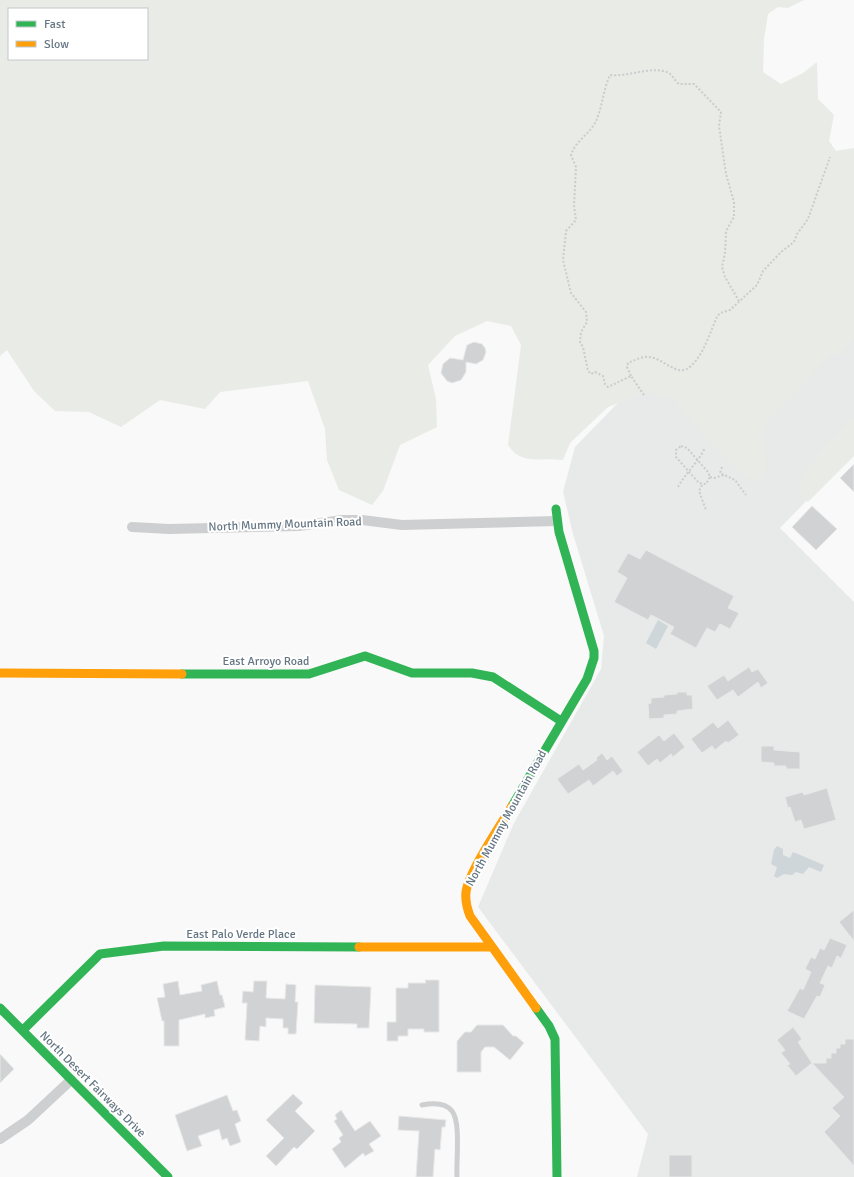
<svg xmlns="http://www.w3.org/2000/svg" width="854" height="1177" viewBox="0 0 854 1177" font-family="Signika,sans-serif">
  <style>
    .built { fill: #e8e9e9 }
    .green { fill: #e8ebe6; fill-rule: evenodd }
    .water { fill: #ced6d9 }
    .building { fill: #d0d2d3; stroke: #e8e8e8 }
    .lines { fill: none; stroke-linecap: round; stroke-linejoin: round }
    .path { stroke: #cbcccd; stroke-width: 2; stroke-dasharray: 2 2; stroke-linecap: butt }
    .lane { stroke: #cecfd0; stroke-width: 5 }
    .street { stroke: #cecfd0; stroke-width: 10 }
    .fast { stroke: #30b455; stroke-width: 9 }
    .slow { stroke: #ff9f0a; stroke-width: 9 }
    .labels { text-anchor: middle; stroke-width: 4; stroke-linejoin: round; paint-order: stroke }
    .street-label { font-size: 12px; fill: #657683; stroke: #fff }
  </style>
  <rect width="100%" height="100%" fill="#f9f9f9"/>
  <path class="built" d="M852,162L854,164V452L780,528L854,602V1177H637L648,1134L478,907L514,823L601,669L604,636L573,534L563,492L575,447Z"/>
  <path class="green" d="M0,0H804L788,8L778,7L768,14L764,39L763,72L781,84L803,73L817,62L818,99L834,115L829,141L836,151L854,148V339L839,355L832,353L765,425C761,444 771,461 763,479L750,480L732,466L709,442L674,400L647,392L608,407L570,443L563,460C541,457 521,466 508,445L521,345L511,326L487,321L455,336L428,365L436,399L437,427L400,445L383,491L372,505L339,490L327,460L325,429L308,381L220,392L205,409L160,400L121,427L89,412L55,411L34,391L7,350L0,356ZM9,9H147V59H9Z
    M854,417V456L808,502L798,493C800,467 837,436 854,417Z"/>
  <path class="water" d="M658,620L668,626L656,649L646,643Z
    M777,846L783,849V855L790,858L793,852L824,865L821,872L809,867L803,874L796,872L792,875L784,874L777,878L774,876L777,867L771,864L774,850Z"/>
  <path class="building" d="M474,342L482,344L485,348L486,352L483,360L476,364L466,362V372L461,380L452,383L447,381L441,373L443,364L450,358L463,360L467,345Z
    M854,464V492L840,478Z
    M812,506L837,529L816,550L792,527Z
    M646,550L734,596L728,608L739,613L730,629L720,624L715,632L707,628L696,648L670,634L674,627L651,615L648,620L614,602L627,578L617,572L628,553L640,559Z
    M749,667L752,672L758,669L768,683L761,688L758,682L738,697L733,690L717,700L707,686L724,675L728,681Z
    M677,692H687V695H692L693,709L677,711V714L664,715V718L649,719L648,704L651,703V698L664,697V695L677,694Z
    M728,720L739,735L728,743L726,741L715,750L712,746L702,753L691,739L713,722L718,728Z
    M674,733L685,747L673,757L671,754L660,763L657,759L648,766L637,752L659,735L664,741Z
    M761,746H774V750L800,752V769H786V766H774V763L761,762Z
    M602,753L607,760L612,756L623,771L617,776L613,771L593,786L589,780L568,794L557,779L579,764L583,770L597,760L596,758Z
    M827,788L836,820L804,829L801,820L795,822L790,807L788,808L785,797L803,792L804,795Z
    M854,910V941L839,922Z
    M830,938L847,945L841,958L837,956L832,968L828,966L820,983L825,985L820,997L817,996L804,1019L787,1011L800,988L803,990L811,972L805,969L811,957L815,959L820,948L824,950Z
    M425,980H439V1032H424V1029H408V1036H398V1041H387V1022H396V988H408V983H426Z
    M178,981L180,995L202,991L201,985L217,981L220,995H222L225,1007L214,1010L215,1016L205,1018V1014L179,1020V1046H164V1021H162L157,998L165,997L163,984Z
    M254,981H267L266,998L285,999L286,984L296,985L295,1002H298L296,1034H288V1028H283V1019L266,1018V1027L260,1026L259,1041L245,1040L247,1003H242L243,991L253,992Z
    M315,985L371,987L369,1028H357V1024L314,1023Z
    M477,1025H503L513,1036H516L524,1043L510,1060L494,1047H485L481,1052V1072H457V1041L465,1032H471Z
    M793,1027L802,1039L798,1042L812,1063H826V1058H831V1053H836V1048H840V1044H845V1039H854V1166L824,1132L840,1116L832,1108L844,1097L812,1063L796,1076L787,1065L790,1064L781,1053L785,1050L777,1040Z
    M0,1054L14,1069L0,1083Z
    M293,1094L303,1103L295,1111L315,1131L297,1149L294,1147L276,1166L266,1156L284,1138L266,1120Z
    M227,1095L233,1111L237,1110L241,1121L235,1124L241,1142L230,1146L227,1138L222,1140L219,1129L198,1136L202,1146L187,1151L175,1115Z
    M341,1110L355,1131L370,1121L381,1136L369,1144L374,1151L365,1156L363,1153L345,1168L332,1149L341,1142L339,1138L343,1135L334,1121L337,1119L335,1115Z
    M399,1116L446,1120L445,1127H442L440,1150L435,1149L433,1177H416L419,1131L398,1130Z
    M669,1155H692V1177H669Z"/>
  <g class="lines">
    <path class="path" d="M631,376L627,367L628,363C635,360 643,356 649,357C664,358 678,379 691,366C704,354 710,332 717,317L720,313L730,310L757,285L763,271L781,252L794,242L797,234L808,219L830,157
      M644,395L631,376L608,387L605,384L603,376L595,372L591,374L588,371L583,347L580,342L581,332L587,322L586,312L571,293L563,260L566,231L576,220L574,205L576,167L571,155C575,142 588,135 595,123C602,110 603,90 610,75C630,77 652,65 669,73C673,76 675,81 679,84H694L721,112L719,126L726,174L734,202V217L726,231L725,253L722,267L725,277L739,301
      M681,446L687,448L708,472L710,477L706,484L699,483L676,457V450Z
      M722,467L720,473L735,480L746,495
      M710,477L714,478L724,475
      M702,485L699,491L706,510
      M678,487C686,473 698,462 705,448"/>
    <path class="lane" d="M422,1105C432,1103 445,1102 452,1111C461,1122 456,1161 457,1177"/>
    <path class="street" d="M132,527L169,529L299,526L342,520H362L402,525L557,521
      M0,1139L28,1120L71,1080"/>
    <path class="fast" d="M182,674H309L365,656L412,673H472L493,677L561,721
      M512,806L587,679L594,658V651L559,532L556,509
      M0,1008L168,1177
      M536,1008L549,1026L555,1039L557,1177
      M23,1030L100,954L164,946L359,947"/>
    <path class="slow" d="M0,673L182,674
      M512,806C500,826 469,871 466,892C465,900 467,908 470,916L536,1008
      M359,947H492"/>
  </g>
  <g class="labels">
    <g class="street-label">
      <text transform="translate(285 524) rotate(-2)" y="4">North Mummy Mountain Road</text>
      <text x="266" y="665">East Arroyo Road</text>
      <text transform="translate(506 818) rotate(-61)" y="4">North Mummy Mountain Road</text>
      <text x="241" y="938">East Palo Verde Place</text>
      <text transform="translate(93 1084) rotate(45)" y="4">North Desert Fairways Drive</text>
    </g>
  </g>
  <rect x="8" y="8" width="140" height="52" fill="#ffffff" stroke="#c1c8cd"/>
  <rect x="16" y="21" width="20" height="6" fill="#30b455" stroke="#c1c8cd"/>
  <text x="44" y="28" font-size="12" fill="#657683">Fast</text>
  <rect x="16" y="41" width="20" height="6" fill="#ff9f0a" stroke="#c1c8cd"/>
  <text x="44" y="48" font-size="12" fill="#657683">Slow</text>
</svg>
